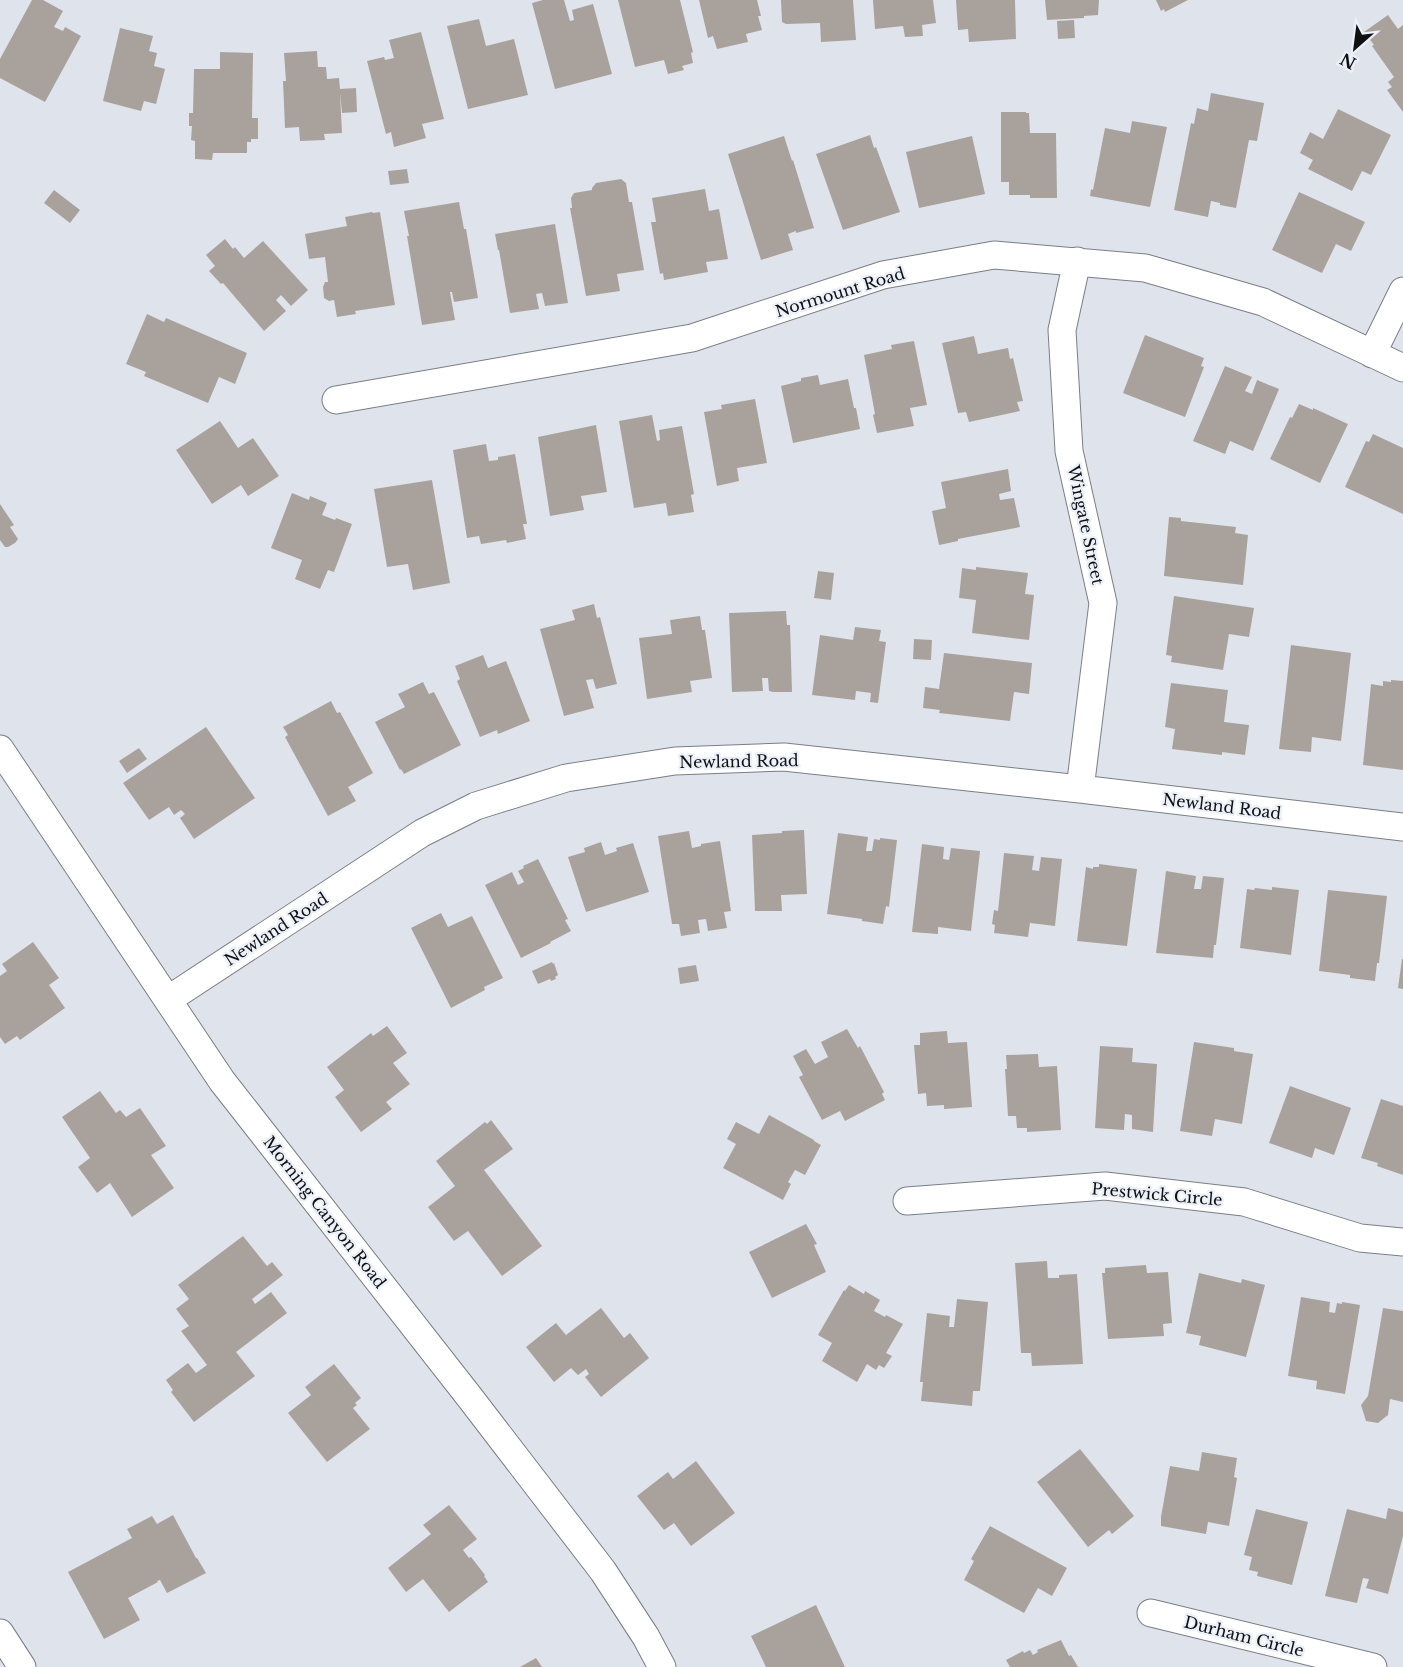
<svg xmlns="http://www.w3.org/2000/svg" width="1403" height="1667" viewBox="0 0 1403 1667" font-family="'Libre Baskerville',serif">
  <style>
    .building { fill: #a9a29c }
    .lines { fill: none; stroke-linecap: round; stroke-linejoin: round }
    .street-casing { stroke: #7a7e85; stroke-width: 29 }
    .street { stroke: #fff; stroke-width: 27 }
    .labels { text-anchor: middle; stroke-width: 4.5; stroke-linejoin: round; paint-order: stroke }
    .street-label { font-size: 16px; fill: #0e1012; stroke: #ecf1f9 }
  </style>
  <rect width="100%" height="100%" fill="#dfe4ec"/>
  <path class="building" d="M32,0H43L63,11L54,27L63,31L65,27L81,36L45,102L0,78V59Z
    M543,0H564L570,21L574,20L572,10L593,4L612,74L555,89L532,3Z
    M618,0H680L693,52L691,53L693,63L682,66L684,70L668,74L664,60L635,67Z
    M699,0H757L761,16H758L762,30L746,34L748,42L717,49L713,36L708,38Z
    M781,0H853L856,40L821,42L820,23L786,24L782,22Z
    M873,0H933L936,23L922,25L923,36L905,37L903,26L875,29Z
    M956,0H1015L1016,39L969,42L968,29L958,30Z
    M1045,0H1099L1098,15L1084,16V18L1047,20Z
    M1156,0H1188L1165,12L1164,9L1161,11Z
    M1388,15L1398,29L1403,25V112L1387,90L1392,87L1388,82L1394,77L1372,46L1374,45L1364,32Z
    M479,19L486,46L514,39L528,95L468,109L447,26Z
    M1074,20L1075,38L1058,39L1057,21Z
    M120,28L153,36L149,51L157,53L154,66L165,69L156,104L144,101L141,111L103,101Z
    M421,32L444,119L422,124L426,138L394,147L391,132L386,134L367,61L384,57L385,60L394,58L389,40Z
    M317,51L318,67H326L327,79L339,78L340,89L356,88L357,112L342,113L340,93L342,133L324,134L325,140L300,141L299,127L285,128L283,81H286L284,53Z
    M220,52L253,53L252,118H258V139H251V142H247V153H213L212,160L195,159V141L191,140L192,126H189V113H193L194,69H220Z
    M1211,93L1264,103L1257,141L1249,140L1236,208L1220,205V203L1211,201L1208,217L1174,210L1191,123L1194,124L1197,108L1208,111Z
    M1338,109L1391,135L1371,175L1362,171L1352,191L1308,169L1313,160L1300,153L1310,132L1323,139Z
    M1001,112H1026V113H1029L1030,133H1056L1057,198H1030V195H1009V182H1001Z
    M1132,121L1167,127L1150,207L1090,196L1091,189L1093,190L1105,128L1130,133Z
    M870,135L874,148L876,147L900,212L843,230L816,154Z
    M784,136L792,161L793,160L814,228L796,233V231L788,234L793,250L761,260L728,154Z
    M972,136L985,194L919,208L906,152Z
    M407,169L409,183L390,185L388,171Z
    M621,179L626,183L629,202H632L644,270L617,274L620,291L586,296L570,208H572L571,198L574,193L592,190V188L596,183Z
    M705,189L709,211L719,209L728,259L706,262L708,272L664,280L663,273L660,274L651,222H656L652,198Z
    M54,190L80,210L70,223L44,203Z
    M1299,192L1365,222L1351,251L1336,244L1322,273L1272,250Z
    M459,202L464,229H466L478,298L454,302L452,292H450L455,320L422,325L407,236H409L404,211Z
    M372,212L373,213L380,212L395,305L355,311L356,314L337,317L334,300L329,301L324,298L323,287L325,282H328L325,257L309,259L305,234L347,226L345,217Z
    M555,224L568,303L545,306L542,293L536,294L539,309L510,313L499,250H498L495,234Z
    M225,239L233,249L235,247L244,258L263,241L308,290L291,306L281,295L276,300L286,311L264,331L223,283L221,284L209,271L215,266L206,255Z
    M147,314L164,322L166,318L247,353L235,384L219,377L208,403L144,376L146,372L126,364Z
    M1145,335L1204,358L1201,366L1204,367L1185,417L1123,393Z
    M974,336L978,354L1008,348L1010,359L1013,358L1023,401L1017,402L1020,411L969,422L966,412L958,413L942,343Z
    M914,341L927,405L910,408L914,426L877,433L873,415L875,414L864,355L892,349L891,345Z
    M1225,366L1252,377L1245,391L1252,394L1257,380L1279,389L1253,451L1230,441L1225,454L1193,441Z
    M818,375L820,385L848,379L854,408H856L860,429L793,443L781,386L801,381V378Z
    M755,399L767,463L737,468L739,481L717,486L704,412L722,409L721,405Z
    M1299,404L1313,410V408L1348,424L1320,483L1270,459L1290,417L1292,418Z
    M652,415L657,441L660,440L659,430L682,426L694,494L691,495L694,512L668,516L666,503L634,508L619,421Z
    M220,421L238,448L253,438L279,476L248,496L241,485L212,504L176,450Z
    M596,425L607,492L581,496L584,510L550,516L538,437Z
    M1373,434L1403,448V514L1345,487L1366,441L1369,442Z
    M486,444L489,461L498,460V457L515,454L527,524H523L526,539L507,543L506,540L481,544L479,536L467,538L453,450Z
    M1008,469L1011,491L999,494L1000,500L1014,498L1020,527L958,539V541L939,545L932,511L946,508L941,482Z
    M432,480L450,583L413,590L408,564L387,567L374,489Z
    M292,493L309,500L310,496L327,503L322,515L335,520L336,518L352,524L334,572L328,570L320,589L295,579L302,560L271,548Z
    M0,504L14,525L10,527L18,539L15,543L8,547H5L0,540Z
    M1169,517L1181,518V521L1236,527L1235,533L1248,535L1243,585L1164,576Z
    M976,567L1028,573L1025,594L1034,595L1029,640L972,633L976,600L959,598L962,568L976,570Z
    M818,571L834,573L831,600L814,598Z
    M1174,596L1254,608L1249,637L1229,634L1223,670L1171,662L1172,656L1166,655Z
    M594,604L597,618L600,617L617,684L596,689L593,679L586,680L594,708L564,716L540,629L575,620L572,610Z
    M786,611L787,625H790L792,692H773L769,691L768,678H762L763,691L732,692L729,613Z
    M700,616L702,630H705L712,678L690,681L692,692L647,699L639,638L672,634L670,620Z
    M855,627L881,630L879,641L886,642L878,703L870,702L871,693L856,691L855,700L812,695L820,635L853,640Z
    M914,639L932,640L931,660L913,659Z
    M1291,645L1351,653L1341,741L1312,737L1311,752L1279,749Z
    M944,653L1032,663L1029,694L1014,692L1010,721L939,713L940,710L923,708L925,687L939,689Z
    M483,655L488,668L506,661L530,721L498,734L497,730L480,737L457,681L460,679L455,666Z
    M1391,680L1403,681V770L1363,765L1371,684L1383,686V681L1391,682Z
    M423,682L429,694L434,692L461,745L404,774L401,769L400,770L375,722L405,707L398,694Z
    M1171,683L1228,690L1224,722L1249,725L1245,755L1222,752V755L1172,749L1175,729L1165,727Z
    M331,701L337,713L340,712L373,773L348,787L356,801L328,816L285,737L288,735L283,727Z
    M206,727L255,798L194,839L180,818L185,814L181,810L174,815L169,807L149,820L123,783Z
    M139,748L147,759L127,773L119,761Z
    M804,830L807,894L781,895L782,911H755L752,835L782,833V831Z
    M689,831L692,848L701,846V844L720,841L731,911L724,912L727,928L708,931L706,919L698,920L700,933L681,936L679,924H672L658,836Z
    M838,833L868,837L866,851H872L874,839L880,840V838L897,840L889,907L886,906L883,924L862,921V919L827,914Z
    M601,842L605,855L617,851L616,848L633,843L649,892L586,912L568,857L585,852L584,848Z
    M922,844L944,847L943,859L949,860L951,848L980,851L971,931L938,927V934L912,932Z
    M1004,853L1034,856L1032,870L1039,871L1041,857L1062,859L1055,926L1030,923L1028,937L994,933L995,925L992,924L994,910L998,911Z
    M538,859L568,919L565,920L571,931L550,942L551,943L521,958L485,885L512,872L518,885L524,882L518,871L524,868L523,866Z
    M1099,864L1137,869L1127,946L1077,941L1086,867L1093,869V867H1099Z
    M1166,871L1196,876L1194,889H1201L1203,876L1224,878L1216,945H1214L1213,958L1156,953Z
    M1272,887L1299,890L1291,955L1240,948L1247,889L1254,890L1255,888L1272,890Z
    M1328,890L1387,896L1379,963H1377L1375,981L1350,978V975L1319,971Z
    M441,913L448,927L472,916L503,978L484,987L485,990L451,1008L411,928Z
    M33,942L59,978L49,985L65,1008L20,1040L17,1036L5,1044L0,1037V976L7,971L2,964Z
    M1402,959H1403V989L1398,988Z
    M552,962L553,964L554,963L558,975L555,977L556,979L551,981L550,979L538,984L532,971Z
    M696,965L699,981L680,984L678,968Z
    M387,1026L407,1053L393,1063L410,1084L386,1102L392,1109L361,1132L335,1097L344,1090L327,1067L371,1033L373,1036Z
    M847,1029L858,1048L860,1046L884,1092L882,1094L885,1100L845,1121L840,1111L822,1120L799,1077L803,1075L793,1056L806,1049L815,1064L828,1057L821,1042Z
    M947,1031L948,1043L967,1042L972,1107L944,1109V1105L927,1106L926,1093L918,1094L914,1045H920V1033Z
    M1194,1042L1234,1048V1051L1253,1054L1242,1124L1215,1119L1212,1136L1180,1131Z
    M1100,1046L1133,1048L1132,1062L1157,1064L1153,1132L1132,1129V1115L1125,1114L1124,1130L1095,1128Z
    M1038,1054L1039,1067L1057,1066L1061,1130L1027,1132V1128H1017L1016,1116H1008L1005,1069H1007L1006,1055Z
    M1290,1086L1351,1108L1334,1155L1315,1148L1312,1158L1269,1143Z
    M100,1091L116,1113L120,1110L126,1117L140,1108L166,1146L151,1155L174,1188L132,1217L110,1183L97,1193L78,1167L90,1158L62,1117Z
    M1381,1099L1403,1106V1175L1377,1166L1378,1163L1361,1158Z
    M769,1115L814,1140V1141L821,1145L805,1175L795,1170L788,1182L791,1184L783,1200L723,1168L736,1144L727,1139L736,1122L759,1134Z
    M491,1120L513,1149L484,1170L542,1246L502,1276L468,1231L454,1241L428,1207L455,1186L436,1161L485,1122L487,1124Z
    M806,1224L817,1244L814,1245L826,1272L772,1298L749,1252Z
    M243,1236L267,1266L272,1262L283,1275L252,1299L255,1304L271,1292L287,1313L236,1352L255,1376L194,1422L171,1392L173,1390L166,1380L188,1363L196,1373L207,1365L181,1331L189,1326L176,1309L189,1299L178,1285Z
    M1047,1261L1048,1278H1059V1275L1077,1274L1083,1364L1032,1366L1031,1353H1021L1015,1263Z
    M1146,1265L1147,1273L1168,1272L1172,1323L1163,1324L1164,1336L1108,1339L1102,1273H1105V1268Z
    M1199,1273L1241,1283L1242,1279L1265,1285L1246,1357L1199,1345L1201,1336L1186,1333Z
    M849,1285L864,1294L865,1291L880,1300L874,1311L885,1317L886,1315L903,1324L886,1353L892,1356L884,1368L879,1365L876,1370L867,1364L857,1382L822,1361L832,1343L818,1335L844,1290L845,1291Z
    M1301,1297L1330,1302L1329,1312L1335,1313L1337,1303L1342,1304V1302L1360,1305L1345,1394L1316,1389L1317,1381L1288,1376Z
    M957,1299L988,1302L980,1391H973L972,1406L921,1401L923,1382H920L927,1313L950,1316L949,1327H954Z
    M601,1308L624,1338L630,1333L649,1358L601,1397L585,1377L589,1374L586,1369L578,1375L571,1368L554,1382L526,1347L556,1323L566,1335Z
    M1383,1308L1403,1311V1402L1390,1399L1388,1415L1378,1423L1366,1421L1361,1405L1368,1396Z
    M334,1364L361,1398L355,1403L357,1405L353,1408L370,1429L327,1462L288,1413L311,1395L305,1387Z
    M1080,1449L1134,1516L1112,1534L1109,1530L1088,1547L1037,1482Z
    M1202,1452L1237,1458L1234,1477L1237,1478L1229,1526L1208,1522L1206,1534L1161,1526V1517L1170,1466L1199,1471Z
    M696,1461L735,1513L691,1546L674,1523L664,1530L637,1496L668,1472L673,1479Z
    M449,1505L477,1539L463,1550L469,1558L471,1557L485,1575L484,1576L488,1582L449,1612L423,1579L406,1592L388,1568L431,1534L423,1525Z
    M1388,1508L1403,1512V1536L1388,1594L1366,1588L1369,1579L1363,1578L1357,1603L1325,1596L1347,1509L1386,1519Z
    M1256,1509L1308,1522L1292,1585L1257,1576L1258,1572L1249,1570L1252,1557L1244,1555Z
    M173,1515L196,1558H197L206,1573L167,1593L160,1580L157,1581L158,1582L128,1598L140,1620L104,1639L68,1572L132,1538L127,1529L152,1516L157,1524Z
    M990,1526L1067,1568L1052,1596L1038,1588L1024,1613L964,1580L974,1561L971,1559Z
    M816,1605L845,1667H766L751,1636Z
    M1061,1640L1069,1656L1071,1655L1078,1667H1010L1006,1660L1023,1651L1024,1653L1030,1650L1033,1655L1038,1652L1037,1650Z
    M536,1658L542,1667H520Z"/>
  <g class="lines">
    <defs>
      <path id="street" d="M1077,261L1062,330L1069,451L1103,603L1080,789
        M1372,354L1403,291
        M336,400L692,338L883,275L994,255L1145,268L1263,302L1403,368
        M0,749L222,1081L471,1399L603,1571L646,1637L662,1667
        M169,999L422,833L476,806L566,778L675,761L784,757L1080,789L1403,827
        M907,1201L1105,1186L1244,1202L1360,1238L1403,1242
        M1151,1613L1373,1667
        M0,1633L22,1667"/>
    </defs>
    <use href="#street" class="street-casing"/>
    <use href="#street" class="street"/>
  </g>
  <g class="labels">
    <g class="street-label">
      <text transform="translate(840 292) rotate(-17)" y="6">Normount Road</text>
      <text transform="translate(1086 525) rotate(78)" y="6">Wingate Street</text>
      <text transform="translate(739 761) rotate(-1)" y="6">Newland Road</text>
      <text transform="translate(1222 806) rotate(7)" y="6">Newland Road</text>
      <text transform="translate(276 929) rotate(-33)" y="6">Newland Road</text>
      <text transform="translate(1157 1194) rotate(5)" y="6">Prestwick Circle</text>
      <text transform="translate(325 1212) rotate(52)" y="6">Morning Canyon Road</text>
      <text transform="translate(1244 1636) rotate(14)" y="6">Durham Circle</text>
    </g>
  </g>
  <g transform="translate(1355 48) rotate(208)" stroke="#ecf1f9" stroke-width="4.5" paint-order="stroke">
  <path d="M0-4.5L10 22L0 15L-10 22Z" fill="#0e1012"/>
  <text y="-9" font-size="16" font-weight="bold" text-anchor="middle" fill="#0e1012">N</text>
  </g>
</svg>
